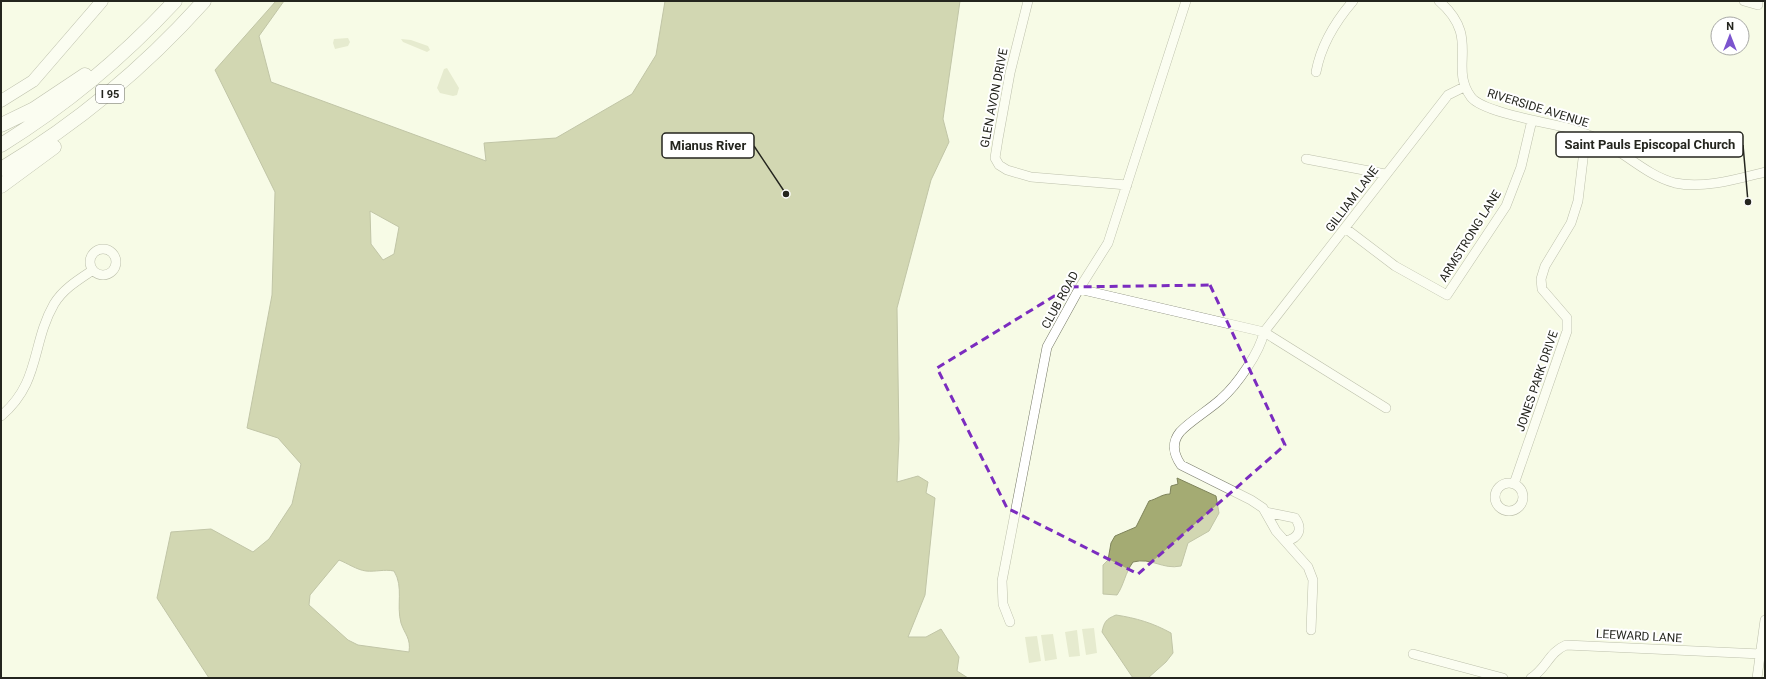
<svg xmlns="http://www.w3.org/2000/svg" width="1766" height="679" viewBox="0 0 1766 679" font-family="Roboto,sans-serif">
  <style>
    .grass { fill: #d1d7b4 }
    .water { fill: #a4ab73; stroke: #7e835a; fill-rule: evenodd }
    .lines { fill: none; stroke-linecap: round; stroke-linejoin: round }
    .minor-casing { stroke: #767967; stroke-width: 10 }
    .major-casing { stroke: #767967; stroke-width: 13 }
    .highway-casing { stroke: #767967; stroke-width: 15 }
    .minor { stroke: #fff; stroke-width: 9 }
    .major { stroke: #fff; stroke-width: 12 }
    .highway { stroke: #fff; stroke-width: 14 }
    .marked { fill: none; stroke: #7b2cbf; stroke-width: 3; stroke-dasharray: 8 5; stroke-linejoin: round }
    .labels { text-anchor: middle; stroke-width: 4; stroke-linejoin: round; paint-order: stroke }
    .shield { fill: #fff; stroke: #666662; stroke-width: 1 }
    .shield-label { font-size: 11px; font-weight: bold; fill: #24251e }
    .street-label { font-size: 12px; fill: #24251e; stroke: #fff }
    .leader { fill: none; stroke: #24251e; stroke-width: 1.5 }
    .callout-dot { fill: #24251e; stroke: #fff; stroke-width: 1.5 }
    .callout { fill: #fff; stroke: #24251e; stroke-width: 1.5 }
    .callout-label { font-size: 13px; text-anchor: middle; font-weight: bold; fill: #24251e }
  </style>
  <rect width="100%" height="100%" fill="#f7fbe6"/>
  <path class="grass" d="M348,38L350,42L348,46L335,49L333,43L334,39Z
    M401,39L411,40L428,46L430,50L427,52L403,42Z
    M447,68L459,88L457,95L453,96L440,93L437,88L444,69Z
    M1094,628L1097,653L1086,655L1082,629Z
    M1077,630L1080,656L1069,657L1065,632Z
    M1053,634L1057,659L1045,661L1041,635Z
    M1037,636L1041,661L1029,663L1025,637Z"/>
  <path class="water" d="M276,1H284L259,36L271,82L486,161L484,143L556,138L632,94L656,55L665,1H960L943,119L949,142L931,180L897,308L899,439L897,482L918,476L928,482L926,493L935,498L925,595L908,637H926L941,629L959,657L957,671L968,678H209L157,598L171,532L211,529L253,552L269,539L292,504L301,464L278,438L247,428L272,295L275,192L215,70ZM370,211L399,227L394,254L383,260L371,244ZM339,560C347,563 357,570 366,571C376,572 384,569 394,571C404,587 396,605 401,623C405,635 411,638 409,652L358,645L348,640L309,605L310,595Z
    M1177,478L1216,496L1219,513L1209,531L1188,543L1181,566C1162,570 1152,557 1133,562C1125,573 1124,585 1117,595L1103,594V565L1108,560L1111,543L1115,536L1136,527L1149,501C1157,499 1162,494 1170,494L1171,486L1178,484Z
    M1116,615C1136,618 1153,623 1171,633L1173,653L1166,662L1148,678H1133L1102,632C1104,622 1106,619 1116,615Z"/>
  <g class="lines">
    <defs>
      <path id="minor" d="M1028,1L1010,73L998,139L995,158L999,165L1007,170L1031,177L1127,185
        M1439,1C1482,38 1448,66 1471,97C1482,112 1548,123 1568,128C1579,131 1591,135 1602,141C1626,154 1648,176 1675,183C1704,189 1737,179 1765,172
        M1744,1L1758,5V1
        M1316,72C1321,45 1335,22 1353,1
        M1306,159L1385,174
        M1345,228L1395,266L1447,295L1506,206L1521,167L1532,120
        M90 262a13 13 0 1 1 26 0a13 13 0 1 1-26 0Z
        M1079,289L1264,332L1448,95L1464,87
        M1,416C41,382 31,344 54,304C63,289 78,280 93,270
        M1495 497a14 14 0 1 1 28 0a14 14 0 1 1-28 0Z
        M1514,484L1567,331V318L1542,289L1541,279L1545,266L1571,223L1578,201L1586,134
        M1266,512L1295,518C1303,529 1299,538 1286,541
        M1010,622L1003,604L1002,581L1047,347L1079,289L1108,243L1186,1
        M1311,630L1313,580L1308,567L1276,531L1263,508L1251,500L1181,465C1174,455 1171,443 1180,432C1190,421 1209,410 1221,399C1237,385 1260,352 1264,332L1386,408
        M1413,654L1503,678
        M1531,678C1546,669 1549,652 1566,645L1761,654
        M1757,678L1765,620"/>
      <path id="major" d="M1,101L33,81L102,1"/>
      <path id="highway" d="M1,125L34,109L85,75
        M1,145C66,105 123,57 175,1
        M1,169C78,123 144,68 204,1
        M1,186L54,147"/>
    </defs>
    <use href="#minor" class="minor-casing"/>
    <use href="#major" class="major-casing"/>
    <use href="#highway" class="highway-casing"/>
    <use href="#minor" class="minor"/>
    <use href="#major" class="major"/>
    <use href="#highway" class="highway"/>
  </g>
  <path d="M0 0H1766V679H0ZM1210,285L1285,445L1138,574L1007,508L937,368L1069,287Z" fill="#f7fbe6" fill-opacity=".55" fill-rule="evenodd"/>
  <path class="marked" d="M1210,285L1285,445L1138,574L1007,508L937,368L1069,287Z"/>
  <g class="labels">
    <rect class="shield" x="96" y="85" width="28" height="18" rx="3"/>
    <g class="shield-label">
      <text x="110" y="98">I 95</text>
    </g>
    <g class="street-label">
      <text transform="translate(994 98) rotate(-79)" y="4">GLEN AVON DRIVE</text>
      <text transform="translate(1538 108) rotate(17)" y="4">RIVERSIDE AVENUE</text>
      <text transform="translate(1352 199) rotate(-53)" y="4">GILLIAM LANE</text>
      <text transform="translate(1470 236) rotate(-58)" y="4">ARMSTRONG LANE</text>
      <text transform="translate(1060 300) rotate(-61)" y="4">CLUB ROAD</text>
      <text transform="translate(1537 381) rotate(-71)" y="4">JONES PARK DRIVE</text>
      <text transform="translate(1639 636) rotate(3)" y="4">LEEWARD LANE</text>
    </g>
  </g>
  <path class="leader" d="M1748 202L1743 145M786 194L754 146"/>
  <g class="callout-dot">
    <circle cx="1748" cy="202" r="4"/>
    <circle cx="786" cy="194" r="4"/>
  </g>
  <g class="callout">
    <rect x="1556" y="132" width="187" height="25" rx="4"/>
    <rect x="662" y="133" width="92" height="25" rx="4"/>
  </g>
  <g class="callout-label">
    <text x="1650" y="149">Saint Pauls Episcopal Church</text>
    <text x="708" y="150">Mianus River</text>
  </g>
  <rect width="1766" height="679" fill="none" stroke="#24251e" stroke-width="4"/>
  <g transform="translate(1730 36)"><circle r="19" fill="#ffffff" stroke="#a7a8a5"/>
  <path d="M0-3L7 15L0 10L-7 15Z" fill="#7b54ce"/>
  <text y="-6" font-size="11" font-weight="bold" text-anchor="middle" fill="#24251e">N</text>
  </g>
</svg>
